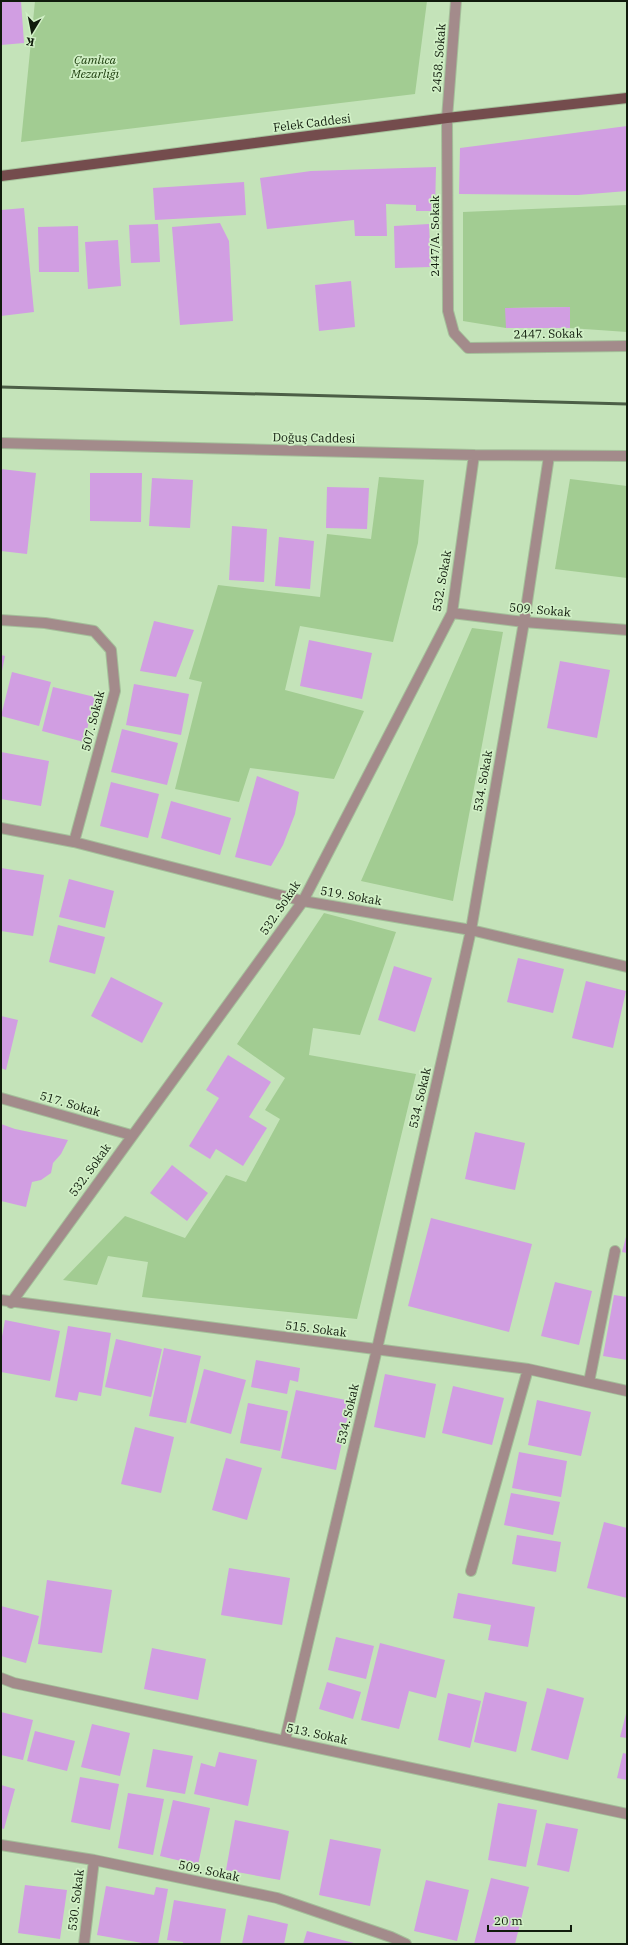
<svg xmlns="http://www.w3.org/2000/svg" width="628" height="1945" viewBox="0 0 628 1945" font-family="'IBM Plex Serif',serif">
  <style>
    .green { fill: #a2cc92 }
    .building { fill: #d19ee2 }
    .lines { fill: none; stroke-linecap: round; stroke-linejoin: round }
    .minor-casing { stroke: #a4bf9a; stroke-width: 12 }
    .major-casing { stroke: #a4bf9a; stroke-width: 12 }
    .minor { stroke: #a38b8b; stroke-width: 10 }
    .major { stroke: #744c4d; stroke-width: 10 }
    .rail { stroke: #4c5e46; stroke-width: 3 }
    .labels { text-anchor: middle; stroke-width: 3.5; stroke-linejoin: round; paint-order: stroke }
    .street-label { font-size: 12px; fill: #101b0c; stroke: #d1f0c6 }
    .park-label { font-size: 12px; font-style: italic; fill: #1b3c0b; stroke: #d1f0c6 }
  </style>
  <rect width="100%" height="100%" fill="#c4e3b9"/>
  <path class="green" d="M35,1H427L415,94L21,142Z
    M627,205V332L570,328V307L506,308V328L463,321V212Z
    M379,477L424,480L418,543L393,642L300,626L285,690L364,711L334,779L250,768L239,802L175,789L202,682L189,679L218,585L320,597L327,534L371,539Z
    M570,479L627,486V578L555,569Z
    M472,628L503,632L453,901L361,881Z
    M324,913L396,932L360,1035L313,1028L309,1055L416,1074L357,1319L142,1297L148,1262L108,1256L97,1285L63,1280L125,1216L185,1238L226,1175L246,1182L280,1119L265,1110L285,1078L237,1044Z"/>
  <path class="building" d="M21,1L24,43L1,45V2Z
    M627,126V191L578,195L459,194L460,148Z
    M436,167L435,211H416V205L386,204L387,236H355L354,220L267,229L260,178L311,171Z
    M244,182L246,215L155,220L153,188Z
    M24,208L34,312L1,316V210Z
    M220,223L229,241L233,321L180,325L172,227Z
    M158,224L160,262L131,263L129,225Z
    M429,224L431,267L395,268L394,226Z
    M78,226L79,272H39L38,227Z
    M118,240L121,286L88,289L85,242Z
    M351,281L355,327L319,331L315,285Z
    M570,307V328H506L505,308Z
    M1,469L36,473L27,554L1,551Z
    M90,473H142L141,522L90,521Z
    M152,478L193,480L190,528L149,526Z
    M327,487L369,488L367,529L326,528Z
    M232,526L267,529L264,582L229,580Z
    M279,537L314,541L310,589L275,586Z
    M154,621L194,630L176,677L140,671Z
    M309,640L372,653L362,699L300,686Z
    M1,655L5,656L2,671H1Z
    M560,661L610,670L597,738L547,728Z
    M12,672L51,682L39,726L1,716Z
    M134,684L189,694L181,735L126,725Z
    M53,687L95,697L84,742L42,731Z
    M122,729L178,743L167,785L111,772Z
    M1,752L49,761L41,806L1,799Z
    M257,776L299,792L295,814L283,845L271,866L235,857Z
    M111,782L159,794L148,838L100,826Z
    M171,801L231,818L220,855L161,838Z
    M1,868L44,875L33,936L1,931Z
    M69,879L114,891L105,928L59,917Z
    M58,925L105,937L95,974L49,962Z
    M518,958L564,969L553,1013L507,1002Z
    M394,966L432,978L415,1032L378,1020Z
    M111,977L163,1003L142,1043L91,1016Z
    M586,981L626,991L613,1048L572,1038Z
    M1,1016L18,1020L6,1070L1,1068Z
    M228,1055L271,1082L249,1117L267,1128L243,1166L216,1149L210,1159L189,1146L219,1098L206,1090Z
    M1,1124L15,1129L68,1140L61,1154L53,1163L51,1173L41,1180L32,1182L26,1207L1,1201Z
    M475,1132L525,1143L515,1190L465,1179Z
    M172,1165L208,1193L187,1221L150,1193Z
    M431,1218L532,1244L509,1332L408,1306Z
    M627,1233V1253L622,1252Z
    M555,1282L592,1291L579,1345L541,1336Z
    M614,1295L627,1297V1360L603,1356Z
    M5,1320L60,1331L50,1381L1,1372V1342Z
    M68,1326L111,1333L101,1396L79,1392L77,1401L55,1397Z
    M116,1339L162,1349L151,1397L105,1387Z
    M164,1348L201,1356L186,1423L149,1416Z
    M256,1360L300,1368L298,1382L290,1380L287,1394L251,1387Z
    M204,1369L246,1380L231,1434L190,1423Z
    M385,1374L436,1384L425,1438L374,1427Z
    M453,1386L504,1398L492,1445L442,1433Z
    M296,1390L351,1401L336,1470L281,1458Z
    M537,1400L591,1412L581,1456L528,1445Z
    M248,1403L288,1411L280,1451L240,1443Z
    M135,1427L174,1437L161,1493L121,1484Z
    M519,1452L567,1461L561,1497L512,1488Z
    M226,1458L262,1468L247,1520L212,1510Z
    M511,1493L560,1502L553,1535L504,1525Z
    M604,1522L627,1528V1598L587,1588Z
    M517,1535L561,1542L556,1572L512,1564Z
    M229,1568L290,1578L282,1625L221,1615Z
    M47,1580L112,1590L102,1653L38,1644Z
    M458,1593L535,1607L528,1647L488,1640L491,1625L453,1618Z
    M1,1606L39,1616L26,1663L1,1656Z
    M336,1637L374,1646L366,1679L328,1670Z
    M380,1643L445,1660L436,1698L409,1691L399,1729L361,1720Z
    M152,1648L206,1659L198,1700L144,1689Z
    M327,1682L361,1692L353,1719L319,1709Z
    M547,1688L584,1698L568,1760L531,1750Z
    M485,1692L527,1702L516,1752L474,1742Z
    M448,1693L481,1701L470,1748L438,1740Z
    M627,1710V1738L620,1737Z
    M1,1712L33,1720L23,1760L1,1755Z
    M92,1724L130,1733L120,1776L81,1767Z
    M35,1731L75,1741L67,1771L27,1761Z
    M153,1749L193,1756L185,1794L146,1787Z
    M219,1752L257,1760L248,1806L194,1794L201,1763L215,1767Z
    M623,1753L627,1754V1780L617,1778Z
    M80,1777L119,1784L110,1830L71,1822Z
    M1,1785L15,1789L4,1829L1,1828Z
    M128,1793L164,1799L153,1855L118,1848Z
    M173,1800L210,1808L198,1865L160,1856Z
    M498,1803L537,1810L526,1867L488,1860Z
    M235,1820L289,1831L280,1880L226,1870Z
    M546,1823L578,1829L569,1872L537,1865Z
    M330,1839L381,1849L370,1906L319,1895Z
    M491,1878L529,1887L515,1944H474Z
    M426,1880L469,1890L457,1941L414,1931Z
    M25,1885L67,1890L60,1939L18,1933Z
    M106,1886L154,1895L156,1887L168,1889L158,1944H148L97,1935Z
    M174,1900L226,1909L220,1944H183V1942L167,1940Z
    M248,1915L288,1924L284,1944H242Z
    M307,1931L354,1943L353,1944H303Z"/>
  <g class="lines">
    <defs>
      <path id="minor" d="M456,1L447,118L448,311L454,333L468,348L627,346
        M1,443L474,455L627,456
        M452,613L524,622L627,630
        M1,620L45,623L94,631L111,650L115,691L74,842
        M1,828L74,842L303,901L471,930L627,967
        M1,1098L131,1135
        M1,1300L528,1369L627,1391
        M11,1303L303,901L452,613L474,455
        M589,1382L615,1251
        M471,1571L528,1369
        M1,1678L14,1683L627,1814
        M285,1740L377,1349L471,930L524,622L549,456
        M1,1845L94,1860L277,1898L391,1937L406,1944
        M84,1944L94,1860"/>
      <path id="major" d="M1,176L447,118L627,98"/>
    </defs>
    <use href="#minor" class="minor-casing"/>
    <use href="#major" class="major-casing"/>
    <use href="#minor" class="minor"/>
    <use href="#major" class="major"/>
    <path class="rail" d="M1,387L627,404"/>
  </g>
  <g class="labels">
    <g class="street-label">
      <text transform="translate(439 58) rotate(-86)" y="4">2458. Sokak</text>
      <text transform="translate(312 123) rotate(-7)" y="4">Felek Caddesi</text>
      <text transform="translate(435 236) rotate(-90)" y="4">2447/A. Sokak</text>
      <text transform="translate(548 334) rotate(-1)" y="4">2447. Sokak</text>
      <text transform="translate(314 438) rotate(1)" y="4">Doğuş Caddesi</text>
      <text transform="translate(442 581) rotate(-80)" y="4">532. Sokak</text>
      <text transform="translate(540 610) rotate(5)" y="4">509. Sokak</text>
      <text transform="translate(93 721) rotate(-76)" y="4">507. Sokak</text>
      <text transform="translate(483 781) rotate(-80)" y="4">534. Sokak</text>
      <text transform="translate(351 896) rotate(10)" y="4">519. Sokak</text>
      <text transform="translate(280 908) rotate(-56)" y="4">532. Sokak</text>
      <text transform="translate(420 1098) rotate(-77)" y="4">534. Sokak</text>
      <text transform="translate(70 1104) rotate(16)" y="4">517. Sokak</text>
      <text transform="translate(90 1170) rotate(-54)" y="4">532. Sokak</text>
      <text transform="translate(316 1329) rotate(7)" y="4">515. Sokak</text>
      <text transform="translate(348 1414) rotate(-77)" y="4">534. Sokak</text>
      <text transform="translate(317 1734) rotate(12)" y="4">513. Sokak</text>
      <text transform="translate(209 1871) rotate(12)" y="4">509. Sokak</text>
      <text transform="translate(76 1900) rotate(-83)" y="4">530. Sokak</text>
    </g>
    <g class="park-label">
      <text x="95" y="64">Çamlıca<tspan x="95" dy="14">Mezarlığı</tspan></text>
    </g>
  </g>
  <rect width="628" height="1945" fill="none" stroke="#101b0c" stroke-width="4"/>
  <g transform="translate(32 32) rotate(190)" stroke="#d1f0c6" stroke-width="3" paint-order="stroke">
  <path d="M0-3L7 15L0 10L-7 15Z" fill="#101b0c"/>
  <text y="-6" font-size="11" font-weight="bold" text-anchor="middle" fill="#101b0c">K</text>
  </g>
  <path d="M488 1925v6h83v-6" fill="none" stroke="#101b0c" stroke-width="2"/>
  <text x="494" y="1925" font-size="12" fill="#101b0c" stroke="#d1f0c6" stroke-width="3" paint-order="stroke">20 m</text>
</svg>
